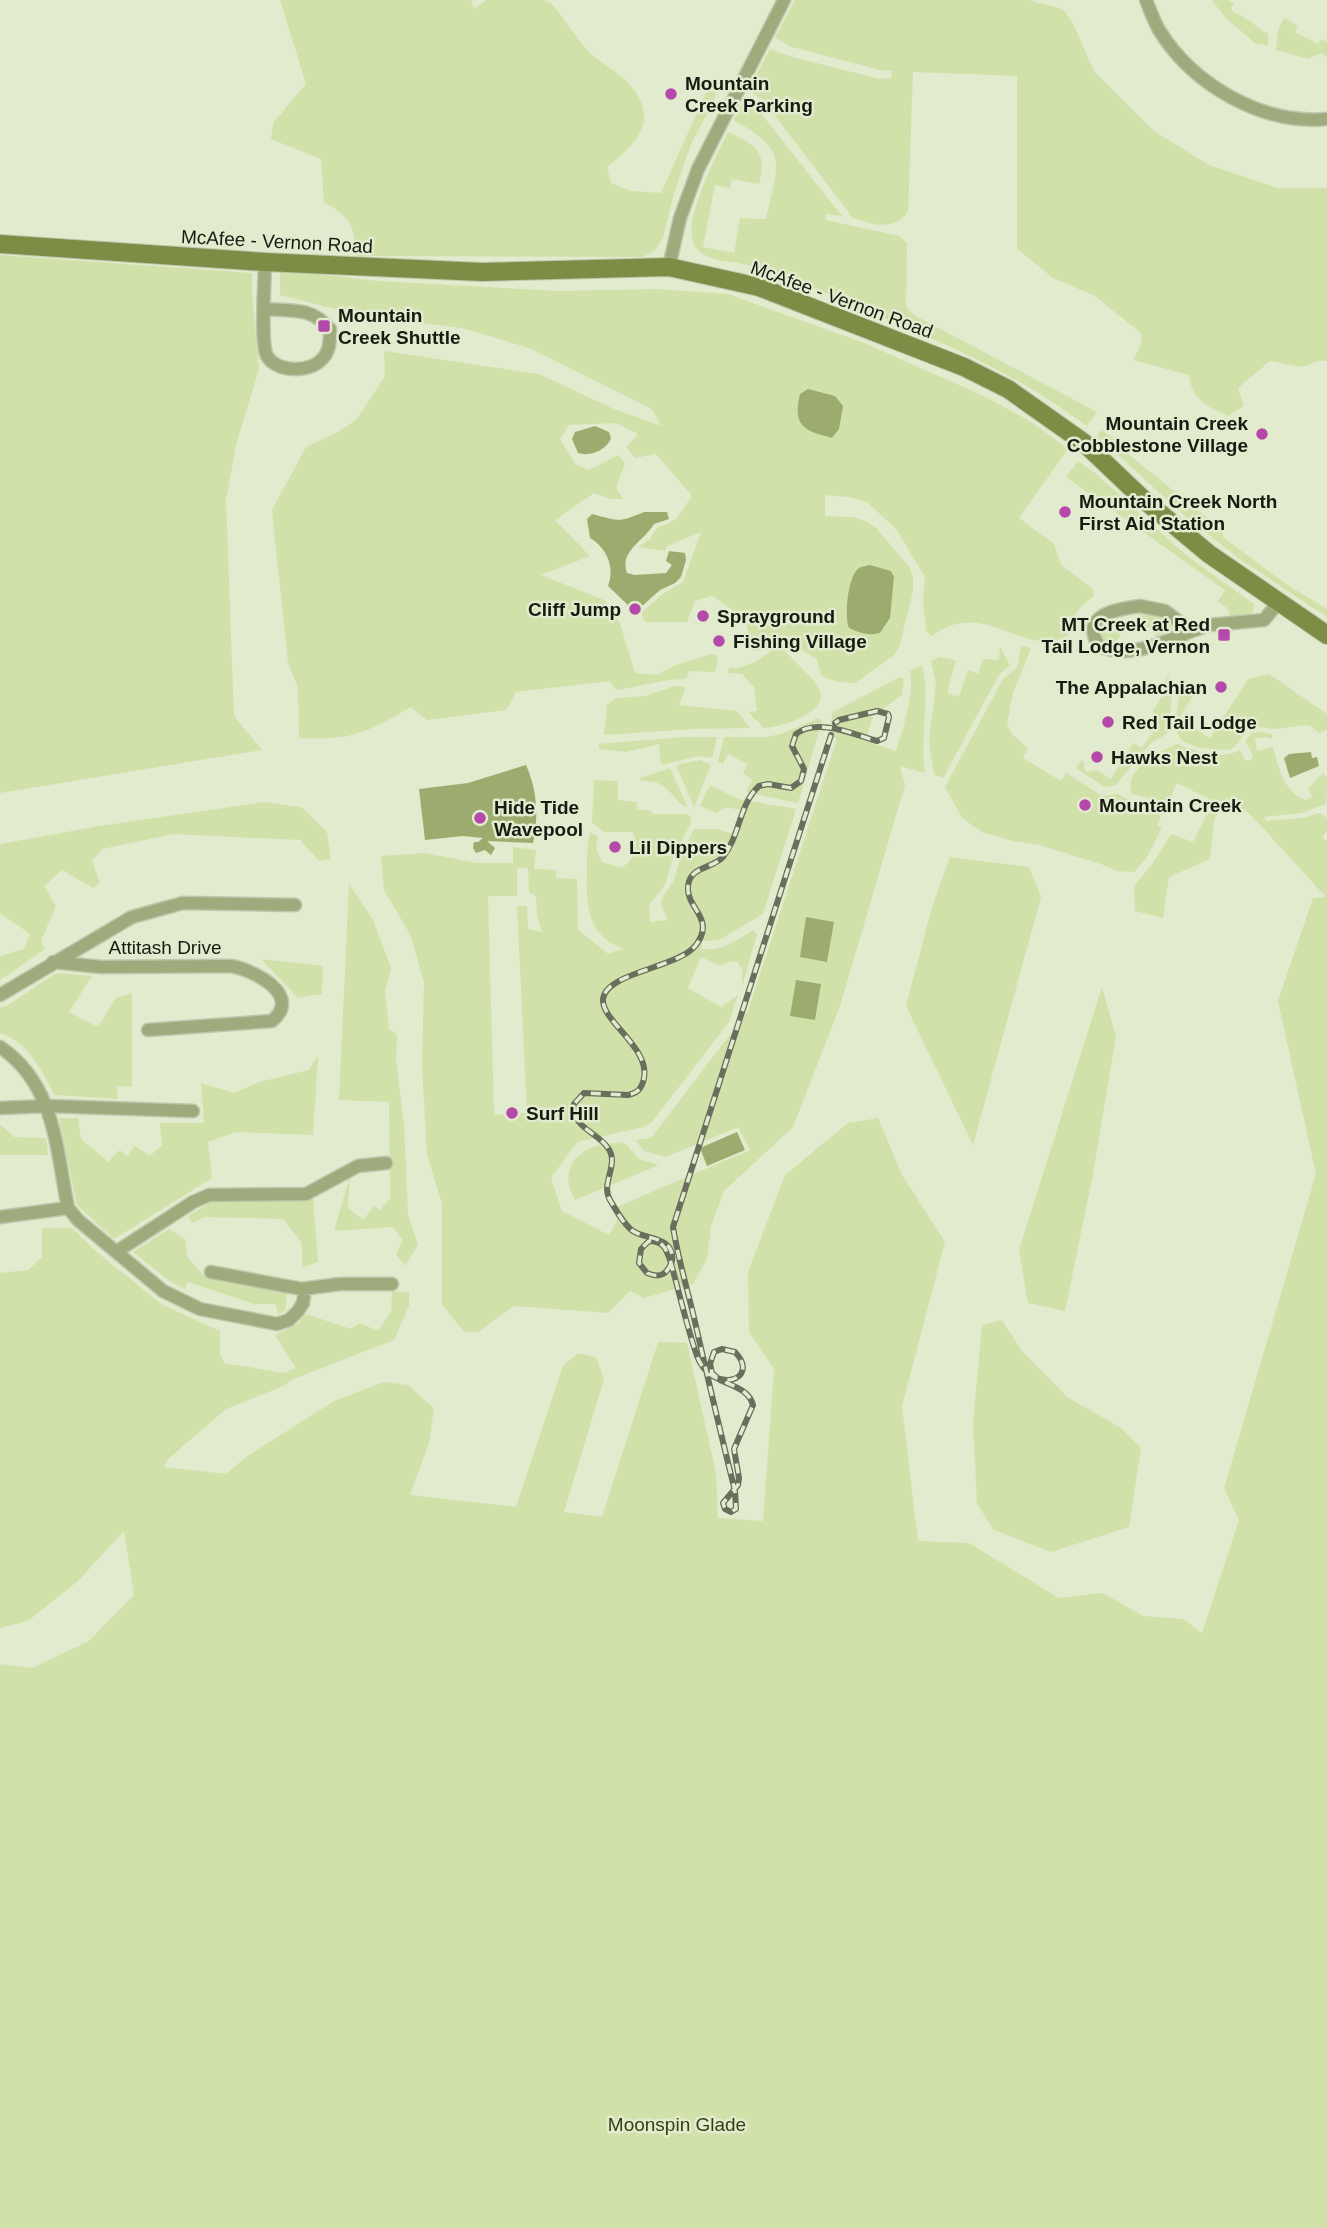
<svg xmlns="http://www.w3.org/2000/svg" width="1327" height="2228" viewBox="0 0 1327 2228" font-family="Arial,sans-serif">
  <style>
    .green { fill: #d1e1aa; fill-rule: evenodd }
    .water { fill: #9bac6e }
    .lines { fill: none; stroke-linecap: round; stroke-linejoin: round }
    .street-casing { stroke: #bec6ac; stroke-width: 15 }
    .secondary-casing { stroke: #bec6ac; stroke-width: 20 }
    .street { stroke: #9eac7d; stroke-width: 12 }
    .secondary { stroke: #7c8e46; stroke-width: 18 }
    .rail-casing { stroke: #696e5d; stroke-width: 6 }
    .rail { stroke: #e2ebce; stroke-width: 3.5; stroke-dasharray: 10; stroke-linecap: butt }
    .poi-dot { fill: #b449aa; stroke: #e2ebce; stroke-width: 2.5 }
    .labels { text-anchor: middle; stroke-width: 5; stroke-linejoin: round; paint-order: stroke }
    .poi-label { font-size: 19px; font-weight: bold; fill: #181b11; stroke: #e2ebce; text-anchor: start }
    .street-label { font-size: 19px; fill: #181b11; stroke: #e2ebce }
    .park-label { font-size: 19px; fill: #343f10; stroke: #e2ebce }
  </style>
  <rect width="100%" height="100%" fill="#e2ebce"/>
  <path class="green" d="M280,0H471L474,9L486,0H543L551,3C565,18 579,43 592,55C604,65 621,74 631,86C660,122 636,144 607,167L611,183L631,191L661,193L713,77L718,85L714,101L691,144L675,190L663,238L656,249L643,257L357,256C353,224 352,218 324,202L321,159L271,139L273,123L306,84Z
    M795,0H1031C1043,6 1050,4 1059,8C1074,14 1085,56 1095,72L1154,131L1209,165L1277,188H1327V361H1318L1302,367L1270,361L1238,388L1244,406L1228,416C1206,406 1192,400 1189,375L1133,360L1142,343L1141,333L1095,296L1053,278L1017,249V76L913,72L908,212C893,231 875,225 853,218L763,100L748,90L770,49L789,56L880,79L891,78L892,71L880,70L792,47L775,38Z
    M1212,0H1229L1234,4L1231,8L1234,13C1245,15 1257,28 1268,34V45L1256,44L1224,16Z
    M1284,18L1298,26L1295,32L1318,44L1321,39L1327,42V57L1321,53L1308,59L1276,50L1278,30Z
    M743,101L755,106L842,216L826,214V220L899,236L907,243L906,307L914,315L1097,412L1087,426C1021,377 960,350 886,319C852,304 818,289 784,276C771,271 756,267 743,264C725,260 700,262 693,241C684,218 717,155 728,132C755,145 768,151 759,184L732,179L730,188L715,185L703,247L734,253L740,218L766,219C778,161 790,153 734,120Z
    M0,255L252,273V293L259,369L236,445L226,500L234,716L262,750L0,793Z
    M280,270L378,281L559,291L657,289L728,294L864,343L986,397L1033,423L1068,449L1019,518L1054,544L1061,565L1093,589L1094,596C1087,601 1078,608 1075,616C1071,625 1074,633 1063,638C1024,656 981,597 932,636L926,631L923,601L925,577L896,529L867,502L848,497L825,495V516L853,517L866,521L877,529L908,565L913,577V591L899,648L893,656L855,683L839,682L821,676L817,659L796,647L783,648C792,660 814,678 819,689C830,714 780,727 764,728L748,712L757,711L754,687L742,674L728,673L729,668C746,669 759,660 772,650L752,651L745,618L712,596L695,601L687,622H645L641,613L664,593L683,582L701,532L667,546L665,551L638,547L650,539L657,528L675,520L692,496L656,454L635,458L626,447L638,434L616,423L569,425L560,439L575,464L589,470L618,455L625,463L616,488L623,499H610L594,493L555,520L590,556L541,575L604,600L620,623L635,673L657,675L676,665L711,654L716,655L718,659L715,672L690,671L685,679C662,679 639,687 616,690L610,681L516,692L506,710L427,720L411,707C367,732 352,741 299,738L298,687L288,663L272,510L306,447L338,432L357,419L385,376L384,351L539,374L614,409L661,426L652,409L529,348L462,328L359,315L280,295ZM871,565L891,571L885,627C875,638 862,635 849,628Z
    M1101,430L1123,445L1121,448L1221,529L1224,538L1286,584L1327,609V617L1241,560L1184,515L1097,436Z
    M1078,461L1094,472L1186,555L1254,604L1253,612L1244,617L1230,615L1228,609L1218,601L1225,590L1066,477Z
    M1144,610C1154,610 1166,617 1173,625L1172,630L1157,638L1155,636L1158,626L1122,632L1116,643L1111,644L1101,638C1097,626 1104,621 1113,616L1116,618L1114,627L1135,624L1139,614Z
    M1021,645L1031,648L1013,693L1007,724L1012,734L1028,749L1023,758L1061,781L1066,773L1102,796L1118,794C1132,803 1149,803 1161,816L1157,825L1162,828L1147,857L1134,872L1116,871L1101,864L1039,845L1012,841L982,832L962,818L945,787L1003,679L1017,668Z
    M1000,647L1010,665L999,675L943,778L934,775L929,742L936,683L931,661L940,657L956,660L947,693L959,697L968,670L978,674L983,659L999,660Z
    M922,666C931,701 919,737 925,773L900,766L905,785L840,1006L793,1127L724,1191L711,1226L707,1259L693,1284L644,1298L630,1291L608,1313L514,1306L478,1332H464L442,1304V1204L427,1155L422,1065L424,983L411,936L384,890L381,856L425,853L477,863H513V847L536,850L534,869L556,870V878L577,879L578,930L608,954L624,949C587,936 586,905 587,871C587,858 587,845 590,832L598,837L596,849L602,862L622,868C636,856 639,849 633,832H604L592,823L594,780L618,781V800L637,802V809L651,811L652,814H687L691,818V823L672,860L665,885L649,905L650,922L668,920L661,905L662,898L674,880L682,852L694,829H716L734,834L740,810L727,807L716,813L700,806L710,785L738,799L796,809L763,914L719,940L702,941V949C721,952 737,940 753,930L757,934L742,987V970L738,962L731,961L721,966L701,957L688,988L721,1007L738,995L729,1022L652,1122L644,1127L577,1142L551,1178L562,1211L609,1235L617,1220L612,1209L750,1150L738,1127L666,1157L644,1151L635,1140L651,1138L748,1011L837,739L828,735L833,712L900,677L904,679L902,695L873,716L865,741L896,751C903,728 915,694 910,671ZM517,868H528L529,892L536,896L537,916L542,932L528,929L527,906H517L527,1113L494,1115L488,896H517Z
    M1269,674L1327,714V730L1319,733L1311,726L1305,725L1276,729L1259,727L1249,729L1233,748L1228,750L1199,748L1181,740L1177,732L1176,719L1180,689L1183,688L1194,694L1179,719L1210,738L1248,679Z
    M1168,676L1173,683L1168,733L1150,744L1116,785L1104,787L1076,768L1081,760L1084,762V768L1086,772L1096,770L1111,779L1133,743L1142,748L1156,727L1153,711L1167,688L1163,685Z
    M675,686L686,687L679,705L737,711L750,728L694,729L604,735L607,705L616,698L645,696Z
    M819,718L822,720L798,803L746,792L752,780L743,773L747,764L728,754L723,764L718,761L724,737H766L781,734Z
    M1261,732L1272,734V739L1267,737L1255,739L1257,751L1273,747C1278,767 1284,793 1306,800L1312,796L1308,789L1323,773L1327,778L1326,804L1301,813L1264,817L1267,821L1303,818L1319,813L1327,818V830L1322,838L1327,841V2228H0V1664L32,1668L89,1641L134,1595L124,1531L78,1581L28,1621L0,1628V1273L28,1270L42,1257V1228H72L93,1249L161,1304L220,1331V1354L224,1363L284,1373L296,1368L275,1335L297,1324L306,1314L351,1329L360,1323L378,1331L391,1312L392,1291L409,1292V1306L394,1340L296,1378L281,1387L226,1409L168,1459L164,1467L226,1474L246,1457L334,1401L384,1382L408,1385L434,1408L429,1443L410,1495L516,1507L563,1366L578,1353L596,1357L604,1379L564,1512L602,1517L658,1342L687,1343L716,1473L718,1518L763,1521L774,1369L749,1332L748,1272L785,1175L848,1123L878,1118L902,1175L945,1242L902,1406L918,1541L969,1543L1059,1598L1103,1593L1143,1616L1183,1619L1202,1633L1239,1520L1224,1488L1316,1174L1278,1001L1313,898L1326,897L1250,814L1226,798L1214,820L1210,859L1169,877L1163,918L1135,911L1134,886L1152,864L1171,834L1193,842L1213,801L1177,783L1165,809L1146,797L1132,794C1122,770 1160,751 1177,744C1196,752 1220,761 1240,750L1246,761L1251,760L1253,755L1245,740L1252,733Z
    M684,737H717L712,758L699,756L661,765L659,744L626,752L599,749V744Z
    M700,760L711,765L694,807L676,765Z
    M670,768L687,806L685,807C667,792 667,780 641,781L640,778Z
    M264,802L301,807L327,832L331,859L319,861L300,840L174,834L102,849L92,861L100,883L93,888L62,870L44,886L56,906L41,941L45,949L0,980V956L24,949L30,934L0,913V844L100,826Z
    M950,857L1029,867L1041,897L973,1145L906,1006L932,907Z
    M349,884L373,920L391,968L385,992L389,1029L397,1034L396,1061L404,1124L408,1215L418,1245L405,1266L396,1254L403,1240L392,1227L334,1231L350,1175L348,1208L363,1220L374,1206L380,1210L390,1198L389,1102L339,1100Z
    M261,959L323,966L322,994L298,998Z
    M56,973L92,976L69,1012L98,1027L116,998L132,993V1087L117,1086L118,1099L55,1095C42,1071 28,1042 0,1033V1008L8,1005Z
    M1102,987L1116,1037L1092,1179L1065,1311L1028,1303L1019,1250Z
    M318,1056L313,1135L236,1132L208,1142L212,1178L114,1239L77,1205L59,1118H78L81,1139L108,1162L120,1150L127,1156L135,1146L150,1156L162,1145L160,1123H204L201,1083L234,1093L259,1082L309,1070Z
    M0,1124L14,1137L46,1138L48,1155H0Z
    M620,1142L627,1145L639,1159L659,1165L575,1200C565,1183 565,1165 583,1152C591,1145 610,1144 620,1142Z
    M313,1197L318,1262L302,1268V1243L283,1219L204,1217L192,1223L188,1216L213,1201Z
    M169,1229L185,1239L188,1258L202,1274L287,1293L285,1311L278,1314L276,1304H254L188,1282L185,1289L171,1282L133,1252Z
    M1002,1320L1022,1351L1067,1397L1121,1428L1141,1448L1129,1527L1051,1552L994,1530L977,1504L973,1423L982,1325Z"/>
  <path class="water" d="M808,389L835,396L843,406L839,429L832,438C805,431 792,427 800,394Z
    M595,426L609,432L611,438C607,450 590,457 578,453L572,439L575,432Z
    M644,512H667L669,519L654,524C644,541 619,551 627,573L634,575L666,573L672,565L666,561L669,551L685,553L686,560L681,577L675,583L660,590L641,607L629,606L608,586C615,567 607,548 590,538L587,519L592,514C619,521 618,523 644,512Z
    M870,565L891,571L894,577L890,618L880,633C869,636 859,633 849,628C844,617 848,575 859,568C861,567 869,565 870,565Z
    M1311,752L1312,758L1317,757L1319,766L1290,778L1284,758L1289,754Z
    M526,765C537,790 539,815 533,843L487,841L495,848L491,855L485,850L476,853L473,848L474,842H478L483,838L463,836L425,840L419,789L468,783Z
    M806,917L834,922L827,962L800,957Z
    M796,980L821,984L815,1020L790,1016Z
    M737,1132L745,1150L707,1166L700,1148Z"/>
  <g class="lines">
    <defs>
      <path id="street" d="M1146,0C1150,10 1154,21 1159,30C1193,85 1262,125 1327,119
        M265,262C265,281 260,342 267,356C276,372 309,373 321,360C330,352 330,341 330,329C311,307 293,311 265,309
        M669,267L680,218L698,169L784,0
        M1140,606L1165,611L1192,631C1164,642 1128,660 1099,646C1079,615 1117,609 1140,606Z
        M1192,631L1210,625L1264,620L1278,603
        M53,962L101,967L231,966C254,970 303,995 272,1021L148,1030
        M0,995L132,917L183,903L295,905
        M0,1047C55,1084 56,1148 68,1208L78,1220L163,1291L200,1309L277,1324L289,1320L298,1311L303,1303L305,1289
        M0,1108L48,1106L193,1111
        M0,1217L68,1208
        M116,1252L193,1202L209,1195L306,1194L358,1166L386,1163
        M211,1272L302,1289L340,1284H392"/>
      <path id="secondary" d="M0,244L265,262L482,272L669,267L759,287L964,367L1008,389L1083,442L1143,499L1209,554L1327,635"/>
    </defs>
    <use href="#street" class="street-casing"/>
    <use href="#secondary" class="secondary-casing"/>
    <use href="#street" class="street"/>
    <use href="#secondary" class="secondary"/>
    <defs>
      <path id="rail" d="M831,735L673,1227C678,1259 688,1291 695,1322C708,1379 721,1435 735,1491L736,1509L731,1512L725,1509L723,1503L738,1485L739,1478L734,1449L753,1405C749,1390 733,1386 720,1380L712,1373L710,1364L714,1352L722,1349L735,1352C762,1380 712,1396 697,1356C688,1330 682,1304 675,1278C672,1268 670,1255 664,1247C660,1242 655,1241 649,1241L641,1249L639,1263L647,1273C652,1275 658,1277 663,1274C667,1272 671,1265 672,1261C675,1236 646,1240 633,1231C624,1225 616,1210 610,1200C600,1183 620,1164 608,1148C597,1132 571,1127 574,1104L584,1093L628,1095C636,1093 640,1091 643,1082C654,1049 601,1022 603,999C606,972 679,968 696,945C716,918 686,909 688,886C690,866 712,869 723,857C740,836 739,804 759,786L768,784L791,788L801,781L804,769L792,746L796,734C817,717 855,735 877,741L884,738L889,717L888,714L877,711L839,720L835,723"/>
    </defs>
    <use href="#rail" class="rail-casing"/>
    <use href="#rail" class="rail"/>
  </g>
  <g class="poi-dot">
    <circle cx="671" cy="94" r="7"/>
    <rect x="317" y="319" width="14" height="14" rx="3.5"/>
    <circle cx="1262" cy="434" r="7"/>
    <circle cx="1065" cy="512" r="7"/>
    <circle cx="635" cy="609" r="7"/>
    <circle cx="703" cy="616" r="7"/>
    <rect x="1217" y="628" width="14" height="14" rx="3.5"/>
    <circle cx="719" cy="641" r="7"/>
    <circle cx="1221" cy="687" r="7"/>
    <circle cx="1108" cy="722" r="7"/>
    <circle cx="1097" cy="757" r="7"/>
    <circle cx="1085" cy="805" r="7"/>
    <circle cx="480" cy="818" r="7"/>
    <circle cx="615" cy="847" r="7"/>
    <circle cx="512" cy="1113" r="7"/>
  </g>
  <g class="labels">
    <g class="poi-label">
      <text x="685" y="90">Mountain<tspan x="685" dy="22">Creek Parking</tspan></text>
      <text x="338" y="322">Mountain<tspan x="338" dy="22">Creek Shuttle</tspan></text>
      <text x="1248" y="430" text-anchor="end">Mountain Creek<tspan x="1248" dy="22">Cobblestone Village</tspan></text>
      <text x="1079" y="508">Mountain Creek North<tspan x="1079" dy="22">First Aid Station</tspan></text>
      <text x="621" y="616" text-anchor="end">Cliff Jump</text>
      <text x="717" y="623">Sprayground</text>
      <text x="1210" y="631" text-anchor="end">MT Creek at Red<tspan x="1210" dy="22">Tail Lodge, Vernon</tspan></text>
      <text x="733" y="648">Fishing Village</text>
      <text x="1207" y="694" text-anchor="end">The Appalachian</text>
      <text x="1122" y="729">Red Tail Lodge</text>
      <text x="1111" y="764">Hawks Nest</text>
      <text x="1099" y="812">Mountain Creek</text>
      <text x="494" y="814">Hide Tide<tspan x="494" dy="22">Wavepool</tspan></text>
      <text x="629" y="854">Lil Dippers</text>
      <text x="526" y="1120">Surf Hill</text>
    </g>
    <g class="street-label">
      <text transform="translate(277 241) rotate(3)" y="7">McAfee - Vernon Road</text>
      <text transform="translate(842 299) rotate(20)" y="7">McAfee - Vernon Road</text>
      <text x="165" y="954">Attitash Drive</text>
    </g>
    <g class="park-label">
      <text x="677" y="2131">Moonspin Glade</text>
    </g>
  </g>
</svg>
